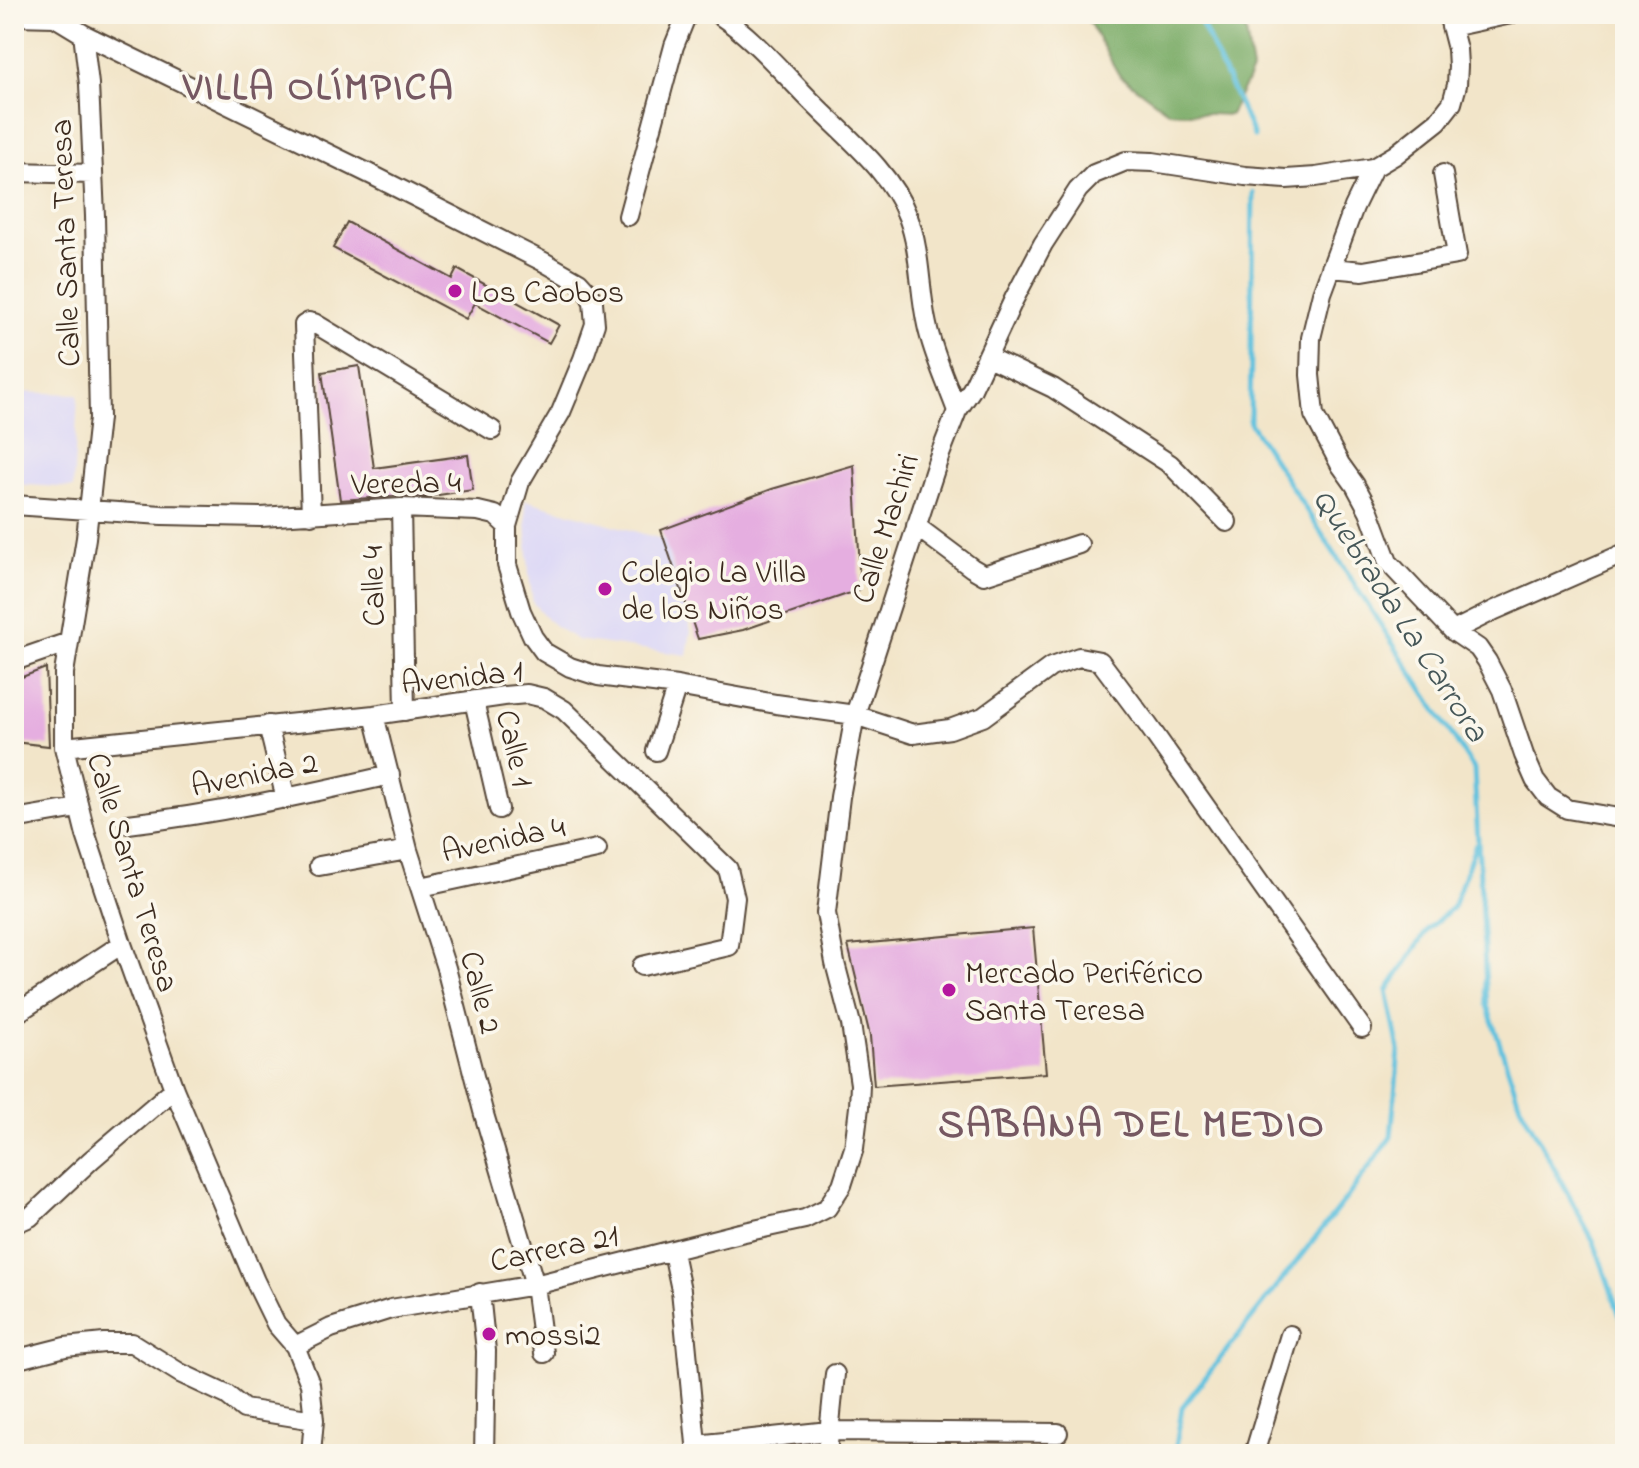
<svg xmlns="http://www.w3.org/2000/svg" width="1639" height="1468" viewBox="0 0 1639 1468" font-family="'Indie Flower',sans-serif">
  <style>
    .built { fill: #dad6f7 }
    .forest { fill: #78aa65; stroke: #5a6a42; stroke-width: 2 }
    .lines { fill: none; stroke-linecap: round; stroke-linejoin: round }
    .stream { stroke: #5fc1de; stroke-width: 5 }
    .building { fill: #e5aee0 }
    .minor-casing { stroke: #564638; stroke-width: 22 }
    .minor { stroke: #fff; stroke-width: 18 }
    .poi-dot { fill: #b5179e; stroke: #fbf7ec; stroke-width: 3 }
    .labels { text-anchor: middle; stroke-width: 7; stroke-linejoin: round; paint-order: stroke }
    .street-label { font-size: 32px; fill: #3b2a1e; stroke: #fbf7ec }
    .poi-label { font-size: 32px; fill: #3b2a1e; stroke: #fbf7ec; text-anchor: start }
    .water-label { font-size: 34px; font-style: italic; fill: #465758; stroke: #fbf7ec }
    .district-label { font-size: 40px; font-weight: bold; letter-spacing: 2px; fill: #765862; stroke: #fbf7ec }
  </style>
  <rect width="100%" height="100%" fill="#fbf7ec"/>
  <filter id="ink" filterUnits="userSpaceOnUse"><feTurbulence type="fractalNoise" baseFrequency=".0125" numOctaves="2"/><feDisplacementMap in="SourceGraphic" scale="16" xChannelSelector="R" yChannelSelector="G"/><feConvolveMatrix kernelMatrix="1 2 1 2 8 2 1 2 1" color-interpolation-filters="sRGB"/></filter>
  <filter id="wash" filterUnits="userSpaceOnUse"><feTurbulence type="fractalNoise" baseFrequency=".006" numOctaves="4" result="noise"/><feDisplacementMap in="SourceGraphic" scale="32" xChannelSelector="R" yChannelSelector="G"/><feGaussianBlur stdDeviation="1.8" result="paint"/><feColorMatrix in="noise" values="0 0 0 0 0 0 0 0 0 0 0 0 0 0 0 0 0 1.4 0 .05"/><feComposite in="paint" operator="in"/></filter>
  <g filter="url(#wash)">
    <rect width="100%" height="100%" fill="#f2e5c9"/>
    <path class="built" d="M14,392L78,394L73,488L14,484Z
      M525,500L665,540L691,631L687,655L577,640L551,623L533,603L529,575Z"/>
    <path class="forest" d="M1088,14H1234L1245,25L1252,71L1230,115L1169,112L1119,75L1088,20Z"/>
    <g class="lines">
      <path class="stream" d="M1197,14L1254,136
        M1253,193L1250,423L1474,769L1487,1005L1520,1105L1594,1242L1625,1330
        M1175,1454L1182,1407L1348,1196L1391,1137L1399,1050L1387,991L1428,929L1453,907L1476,844"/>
    </g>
    <g id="blocks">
      <path class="building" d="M347,222L452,279L457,269L559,325L549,343L475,303L466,319L333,248Z
        M359,366L374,468L468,455L473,490L425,497L400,496L340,500L322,372Z
        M854,465L859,551V590L743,630L698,639L661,530L772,489Z
        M46,668L49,746L14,742V680Z
        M1033,928L1046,1073L874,1086L870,1036L848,945Z"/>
    </g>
  </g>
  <g filter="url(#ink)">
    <use href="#blocks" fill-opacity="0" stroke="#564638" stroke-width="2"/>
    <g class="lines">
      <defs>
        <path id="minor" d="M718,14C754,38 781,71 811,101C846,137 890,170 908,217C921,252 919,290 927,325C933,354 947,383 957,411
          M1448,14L1457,49L1458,66L1457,85L1452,103L1438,121L1395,155L1373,168L1354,207L1322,293L1311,338L1310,375L1314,415L1340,464L1355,485L1369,511L1388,562L1453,631L1478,648L1487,661L1502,690L1524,755L1535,780L1548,797L1567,809L1625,819
          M14,16L55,17L83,34L374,176L544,262L579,282L588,292L593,302L595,324L583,359L561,412L520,482L507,526V565L521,611L533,637L544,652L570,667L598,676L677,686L776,704L855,715L913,734L950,729L983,717L1051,667L1079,657L1100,661L1148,725L1362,1028
          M1451,27L1511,14
          M83,34L89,84L95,216L99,418L86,538L64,673V747L86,835L122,944L174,1089L255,1281L276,1324L295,1346L310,1384L314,1420L311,1454
          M14,172L92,174
          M628,216L674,46L687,14
          M1331,268L1363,271L1457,255L1443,174
          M988,357L1053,388L1170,464L1227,522
          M14,505L162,515L261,517L401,508L478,511L495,515L507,526
          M401,508L405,711
          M311,515L304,325L309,322L314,323L492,430
          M916,526L972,568L984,575L1079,544
          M1453,631L1495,610L1625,553
          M14,661L69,642
          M474,701L499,809
          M374,715L408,850L446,968L483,1111L535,1285L544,1353
          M268,725L286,799
          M64,747L374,715L504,696L527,694L544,698L564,710L728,869L735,898L729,946L642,966
          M656,751L677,686
          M14,819L78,808
          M128,824C216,814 303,795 390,775
          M319,866L408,850
          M421,887L597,849
          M14,1015L122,944
          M14,1224L30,1217L91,1160L174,1089
          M673,1252L681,1290L697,1454
          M480,1293L486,1351L484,1454
          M295,1346L331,1328L391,1309L535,1285L740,1233L805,1219L827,1208L842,1185L854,1148L859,1107L860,1084L851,1024L835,963L826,913L840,797L855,715L939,457L957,411L972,389L1014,299L1043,244L1078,190L1094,174L1126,161L1153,162L1245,176L1286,179L1316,177L1373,168
          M14,1360L65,1347L104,1343H132L180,1373L227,1395L244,1409L314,1420
          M696,1445L829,1431L1058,1433
          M827,1454L835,1374
          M1254,1454L1290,1335"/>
      </defs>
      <use href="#minor" class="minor-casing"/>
      <use href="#minor" class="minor"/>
    </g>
  </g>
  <g class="poi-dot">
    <circle cx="455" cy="291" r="8"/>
    <circle cx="605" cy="589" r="8"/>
    <circle cx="949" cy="990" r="8"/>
    <circle cx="489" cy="1334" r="8"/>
  </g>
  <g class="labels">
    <g class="street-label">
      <text transform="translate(64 243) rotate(-92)" y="11">Calle Santa Teresa</text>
      <text transform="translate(406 482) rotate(-1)" y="11">Vereda 4</text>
      <text transform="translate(884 528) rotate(-72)" y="11">Calle Machiri</text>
      <text transform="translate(372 586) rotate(-91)" y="11">Calle 4</text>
      <text transform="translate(462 676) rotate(-6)" y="11">Avenida 1</text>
      <text transform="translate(516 748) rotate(77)" y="11">Calle 1</text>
      <text transform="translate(254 773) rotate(-11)" y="11">Avenida 2</text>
      <text transform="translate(503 838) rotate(-12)" y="11">Avenida 4</text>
      <text transform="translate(134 872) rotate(73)" y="11">Calle Santa Teresa</text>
      <text transform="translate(482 992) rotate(75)" y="11">Calle 2</text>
      <text transform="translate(554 1247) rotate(-12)" y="11">Carrera 21</text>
    </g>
    <g class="poi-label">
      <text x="471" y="302">Los Caobos</text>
      <text x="621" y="582">Colegio La Villa<tspan x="621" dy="37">de los Niños</tspan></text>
      <text x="965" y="983">Mercado Periférico<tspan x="965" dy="37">Santa Teresa</tspan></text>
      <text x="505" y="1345">mossi2</text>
    </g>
    <g class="water-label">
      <text transform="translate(1402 614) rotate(57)" y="12">Quebrada La Carrora</text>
    </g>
    <g class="district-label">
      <text x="319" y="99">VILLA OLÍMPICA</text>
      <text x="1132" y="1136">SABANA DEL MEDIO</text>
    </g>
  </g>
  <rect width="1639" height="1468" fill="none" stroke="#fbf7ec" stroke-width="48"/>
</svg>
